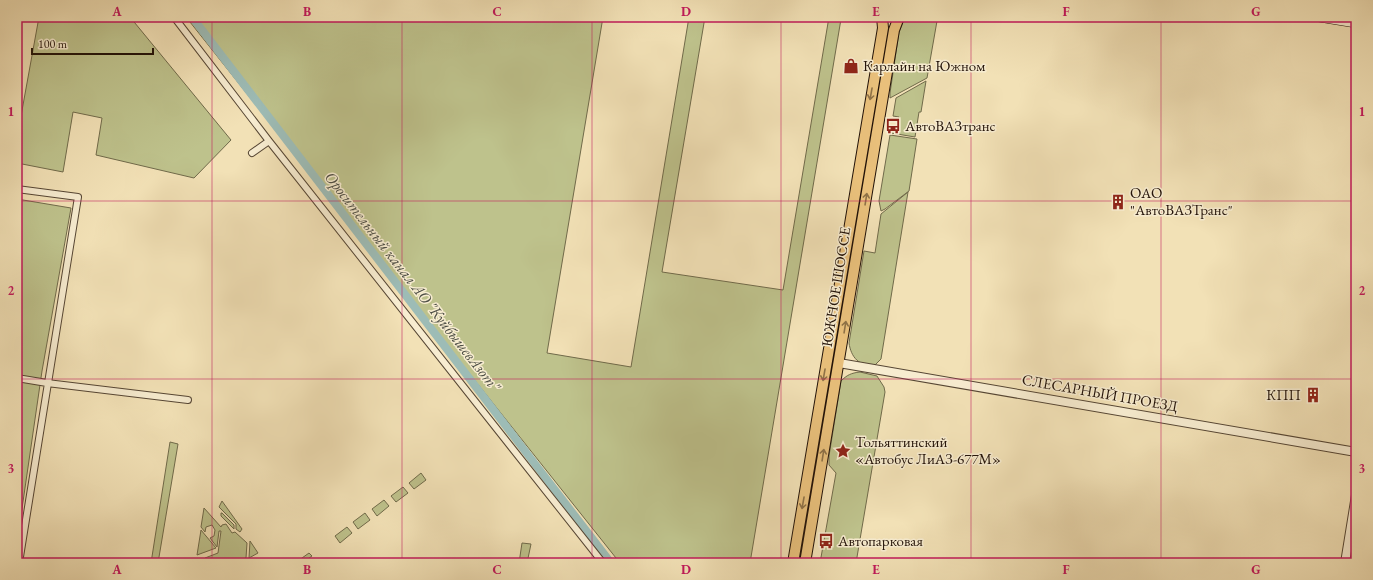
<svg xmlns="http://www.w3.org/2000/svg" width="1373" height="580" viewBox="0 0 1373 580" font-family="'EB Garamond',serif">
  <style>
    .green { fill: #bec28c; stroke: #706a4a }
    .lines { fill: none; stroke-linecap: round; stroke-linejoin: round }
    .canal { stroke: #9dbcb6; stroke-width: 8 }
    .minor-casing { stroke: #564634; stroke-width: 8 }
    .tertiary-casing { stroke: #564634; stroke-width: 10 }
    .secondary-casing { stroke: #221208; stroke-width: 10 }
    .primary-casing { stroke: #221208; stroke-width: 12 }
    .minor { stroke: #f7ecd0; stroke-width: 6 }
    .tertiary { stroke: #f7ecd0; stroke-width: 8 }
    .secondary { stroke: #f7ecd0; stroke-width: 9 }
    .primary { stroke: #e9c07b; stroke-width: 10 }
    .oneway { stroke: #8f7247 }
    .grid { fill: none; stroke: #c2185b; stroke-width: 1; stroke-opacity: 0.55 }
    .labels { text-anchor: middle; stroke-width: 3; stroke-linejoin: round; paint-order: stroke }
    .poi-label { font-size: 15px; fill: #221208; stroke: #f7ecd0; text-anchor: start }
    .street-label { font-size: 15px; fill: #221208; stroke: #f7ecd0 }
    .water-label { font-size: 16px; font-style: italic; fill: #4d4e45; stroke: #f7ecd0 }
    .neatline { fill: none; stroke: #c2185b; stroke-width: 1.5 }
    .grid-label { font-size: 13px; text-anchor: middle; font-weight: bold; fill: #c2185b }
  </style>
  <rect width="100%" height="100%" fill="#f2e1b6"/>
  <filter id="stains"><feTurbulence type="fractalNoise" baseFrequency=".005" numOctaves="4"/><feColorMatrix values="0 0 0 0 .2 0 0 0 0 .09 0 0 0 0 .02 0 0 0 .5 -.17"/></filter>
  <radialGradient id="worn" r=".72"><stop offset=".6" stop-color="#630" stop-opacity="0"/><stop offset="1" stop-color="#630" stop-opacity=".3"/></radialGradient>
  <path class="green" d="M39,17H130L231,140L194,178L96,155L102,118L73,112L63,172L17,163V138Z
    M186,17H603L547,353L631,367L689,17H705L662,272L783,290L829,17L841,19L750,563H622L616,558Z
    M905,17H936L937,21L927,78L890,98V93L899,32Z
    M926,81L921,112H919L915,137L891,133L890,131L897,132L899,117L893,116L896,98Z
    M890,135L917,139L909,191L885,209L881,211L879,201Z
    M908,192L881,359L875,365C859,367 851,357 849,343L864,251L875,253L881,214Z
    M17,199L71,208L42,371L17,543Z
    M860,372L877,376L884,387L885,392L856,563H820L836,473L829,465V456L841,381C847,375 851,373 860,372Z
    M170,442L178,444L158,563H151Z
    M421,473L426,480L414,489L409,483Z
    M403,487L408,493L396,502L391,496Z
    M384,500L389,506L377,516L372,509Z
    M222,501L242,529L240,532L236,529V524L219,507Z
    M204,508L221,527L222,525L226,524L232,533L235,532L247,543L246,558L236,563H203L205,558L218,553L221,531H219L217,547L210,538L214,536L215,530L212,525L206,527L205,532L201,527Z
    M221,513H222L234,525V529L221,516Z
    M365,513L370,520L358,529L353,522Z
    M347,527L352,533L340,543L335,536Z
    M201,530L216,548L197,555Z
    M250,541L258,553L249,558Z
    M522,543L531,544L527,563H519Z
    M309,553L312,556L302,563H295Z"/>
  <g class="lines">
    <path class="canal" d="M192,17L611,563"/>
    <defs>
      <path id="minor" d="M174,17L269,141L603,563
        M252,153L269,141
        M17,189L78,197L19,563
        M17,378L47,383L188,400"/>
      <path id="tertiary" d="M839,363L1356,452
        M1345,563L1356,495"/>
      <path id="secondary" d="M1319,17L1356,23"/>
      <path id="primary" d="M793,563L883,28L882,17
        M805,563L894,30L899,17"/>
    </defs>
    <use href="#minor" class="minor-casing"/>
    <use href="#tertiary" class="tertiary-casing"/>
    <use href="#secondary" class="secondary-casing"/>
    <use href="#primary" class="primary-casing"/>
    <use href="#minor" class="minor"/>
    <use href="#tertiary" class="tertiary"/>
    <use href="#secondary" class="secondary"/>
    <use href="#primary" class="primary"/>
  </g>
  <defs><path id="oneway-shaft" d="M-6 0H5M1.5-3L5.5 0L1.5 3" fill="none" stroke-width="1.6" stroke-linecap="round" stroke-linejoin="round"/></defs>
  <g class="oneway">
    <use href="#oneway-shaft" transform="translate(871 94) rotate(100)"/>
    <use href="#oneway-shaft" transform="translate(866 199) rotate(-81)"/>
    <use href="#oneway-shaft" transform="translate(845 327) rotate(-81)"/>
    <use href="#oneway-shaft" transform="translate(824 375) rotate(100)"/>
    <use href="#oneway-shaft" transform="translate(823 455) rotate(-81)"/>
    <use href="#oneway-shaft" transform="translate(803 503) rotate(100)"/>
  </g>
  <path class="grid" d="M212,17V563M402,17V563M592,17V563M781,17V563M971,17V563M1161,17V563M17,201H1356M17,379H1356"/>
  <defs>
    <symbol id="shop-bare" viewBox="-9 -9 18 18"><path d="M-5-2.5h2.3a2.7 3.5 0 0 1 5.4 0H5L5.5 6h-11ZM-1.5-2.5h3a1.5 2.3 0 0 0-3 0Z" fill="#8f2418" stroke="#f7ecd0" stroke-width="2.5" paint-order="stroke"/></symbol>
    <symbol id="bus-bare" viewBox="-9 -9 18 18"><path d="M-5-6H5V4H4V6H2V4H-2V6H-4V4H-5ZM-3.5-4V0h7V-4ZM-3.5 1.2v1.5H-2V1.2ZM2 1.2v1.5H3.5V1.2Z" fill="#8f2418" stroke="#f7ecd0" stroke-width="2.5" paint-order="stroke"/></symbol>
    <symbol id="building-bare" viewBox="-9 -9 18 18"><path d="M-4-6H4V6H1V3H-1V6H-4ZM-2.5-4.3h1.7v1.8h-1.7ZM.8-4.3h1.7v1.8H.8ZM-2.5-1h1.7V.8h-1.7ZM.8-1h1.7V.8H.8Z" fill="#8f2418" stroke="#f7ecd0" stroke-width="2.5" paint-order="stroke"/></symbol>
    <symbol id="sight-bare" viewBox="-9 -9 18 18"><path d="M0-6L1.8-2.2L6-1.7L2.9 1.2L3.7 5.4L0 3.3L-3.7 5.4L-2.9 1.2L-6-1.7L-1.8-2.2Z" fill="#8f2418" stroke="#f7ecd0" stroke-width="2.5" paint-order="stroke"/></symbol>
  </defs>
  <g fill-rule="evenodd">
    <use href="#shop-bare" x="840" y="55" width="22" height="22"/>
    <use href="#bus-bare" x="882" y="115" width="22" height="22"/>
    <use href="#building-bare" x="1107" y="191" width="22" height="22"/>
    <use href="#building-bare" x="1302" y="384" width="22" height="22"/>
    <use href="#sight-bare" x="832" y="440" width="22" height="22"/>
    <use href="#bus-bare" x="815" y="530" width="22" height="22"/>
  </g>
  <g class="labels">
    <g class="poi-label">
      <text x="863" y="71">Карлайн на Южном</text>
      <text x="905" y="131">АвтоВАЗтранс</text>
      <text x="1130" y="198">ОАО<tspan x="1130" dy="17">"АвтоВАЗТранс"</tspan></text>
      <text x="1301" y="400" text-anchor="end">КПП</text>
      <text x="855" y="447">Тольяттинский<tspan x="855" dy="17">«Автобус ЛиАЗ-677М»</tspan></text>
      <text x="838" y="546">Автопарковая</text>
    </g>
    <g class="street-label">
      <text transform="translate(836 287) rotate(-81)" y="5">ЮЖНОЕ ШОССЕ</text>
      <text transform="translate(1100 393) rotate(10)" y="5">СЛЕСАРНЫЙ ПРОЕЗД</text>
    </g>
    <g class="water-label">
      <text transform="translate(413 281) rotate(52)" y="6">Оросительный канал АО "КуйбышевАзот"</text>
    </g>
  </g>
  <rect width="1373" height="580" fill="none" stroke="#f2e1b6" stroke-width="44"/>
  <path d="M32 48v6h121v-6" fill="none" stroke="#221208" stroke-width="2"/>
  <text x="38" y="48" font-size="12" fill="#221208" stroke="#f7ecd0" stroke-width="3" paint-order="stroke">100 m</text>
  <rect x="22" y="22" width="1329" height="536" class="neatline"/>
  <g class="grid-label">
    <text x="117" y="16">A</text>
    <text x="307" y="16">B</text>
    <text x="497" y="16">C</text>
    <text x="686" y="16">D</text>
    <text x="876" y="16">E</text>
    <text x="1066" y="16">F</text>
    <text x="1256" y="16">G</text>
    <text x="11" y="116">1</text>
    <text x="1362" y="116">1</text>
    <text x="11" y="295">2</text>
    <text x="1362" y="295">2</text>
    <text x="11" y="473">3</text>
    <text x="1362" y="473">3</text>
    <text x="117" y="574">A</text>
    <text x="307" y="574">B</text>
    <text x="497" y="574">C</text>
    <text x="686" y="574">D</text>
    <text x="876" y="574">E</text>
    <text x="1066" y="574">F</text>
    <text x="1256" y="574">G</text>
  </g>
  <rect width="100%" height="100%" filter="url(#stains)"/>
  <rect width="100%" height="100%" fill="url(#worn)"/>
</svg>
